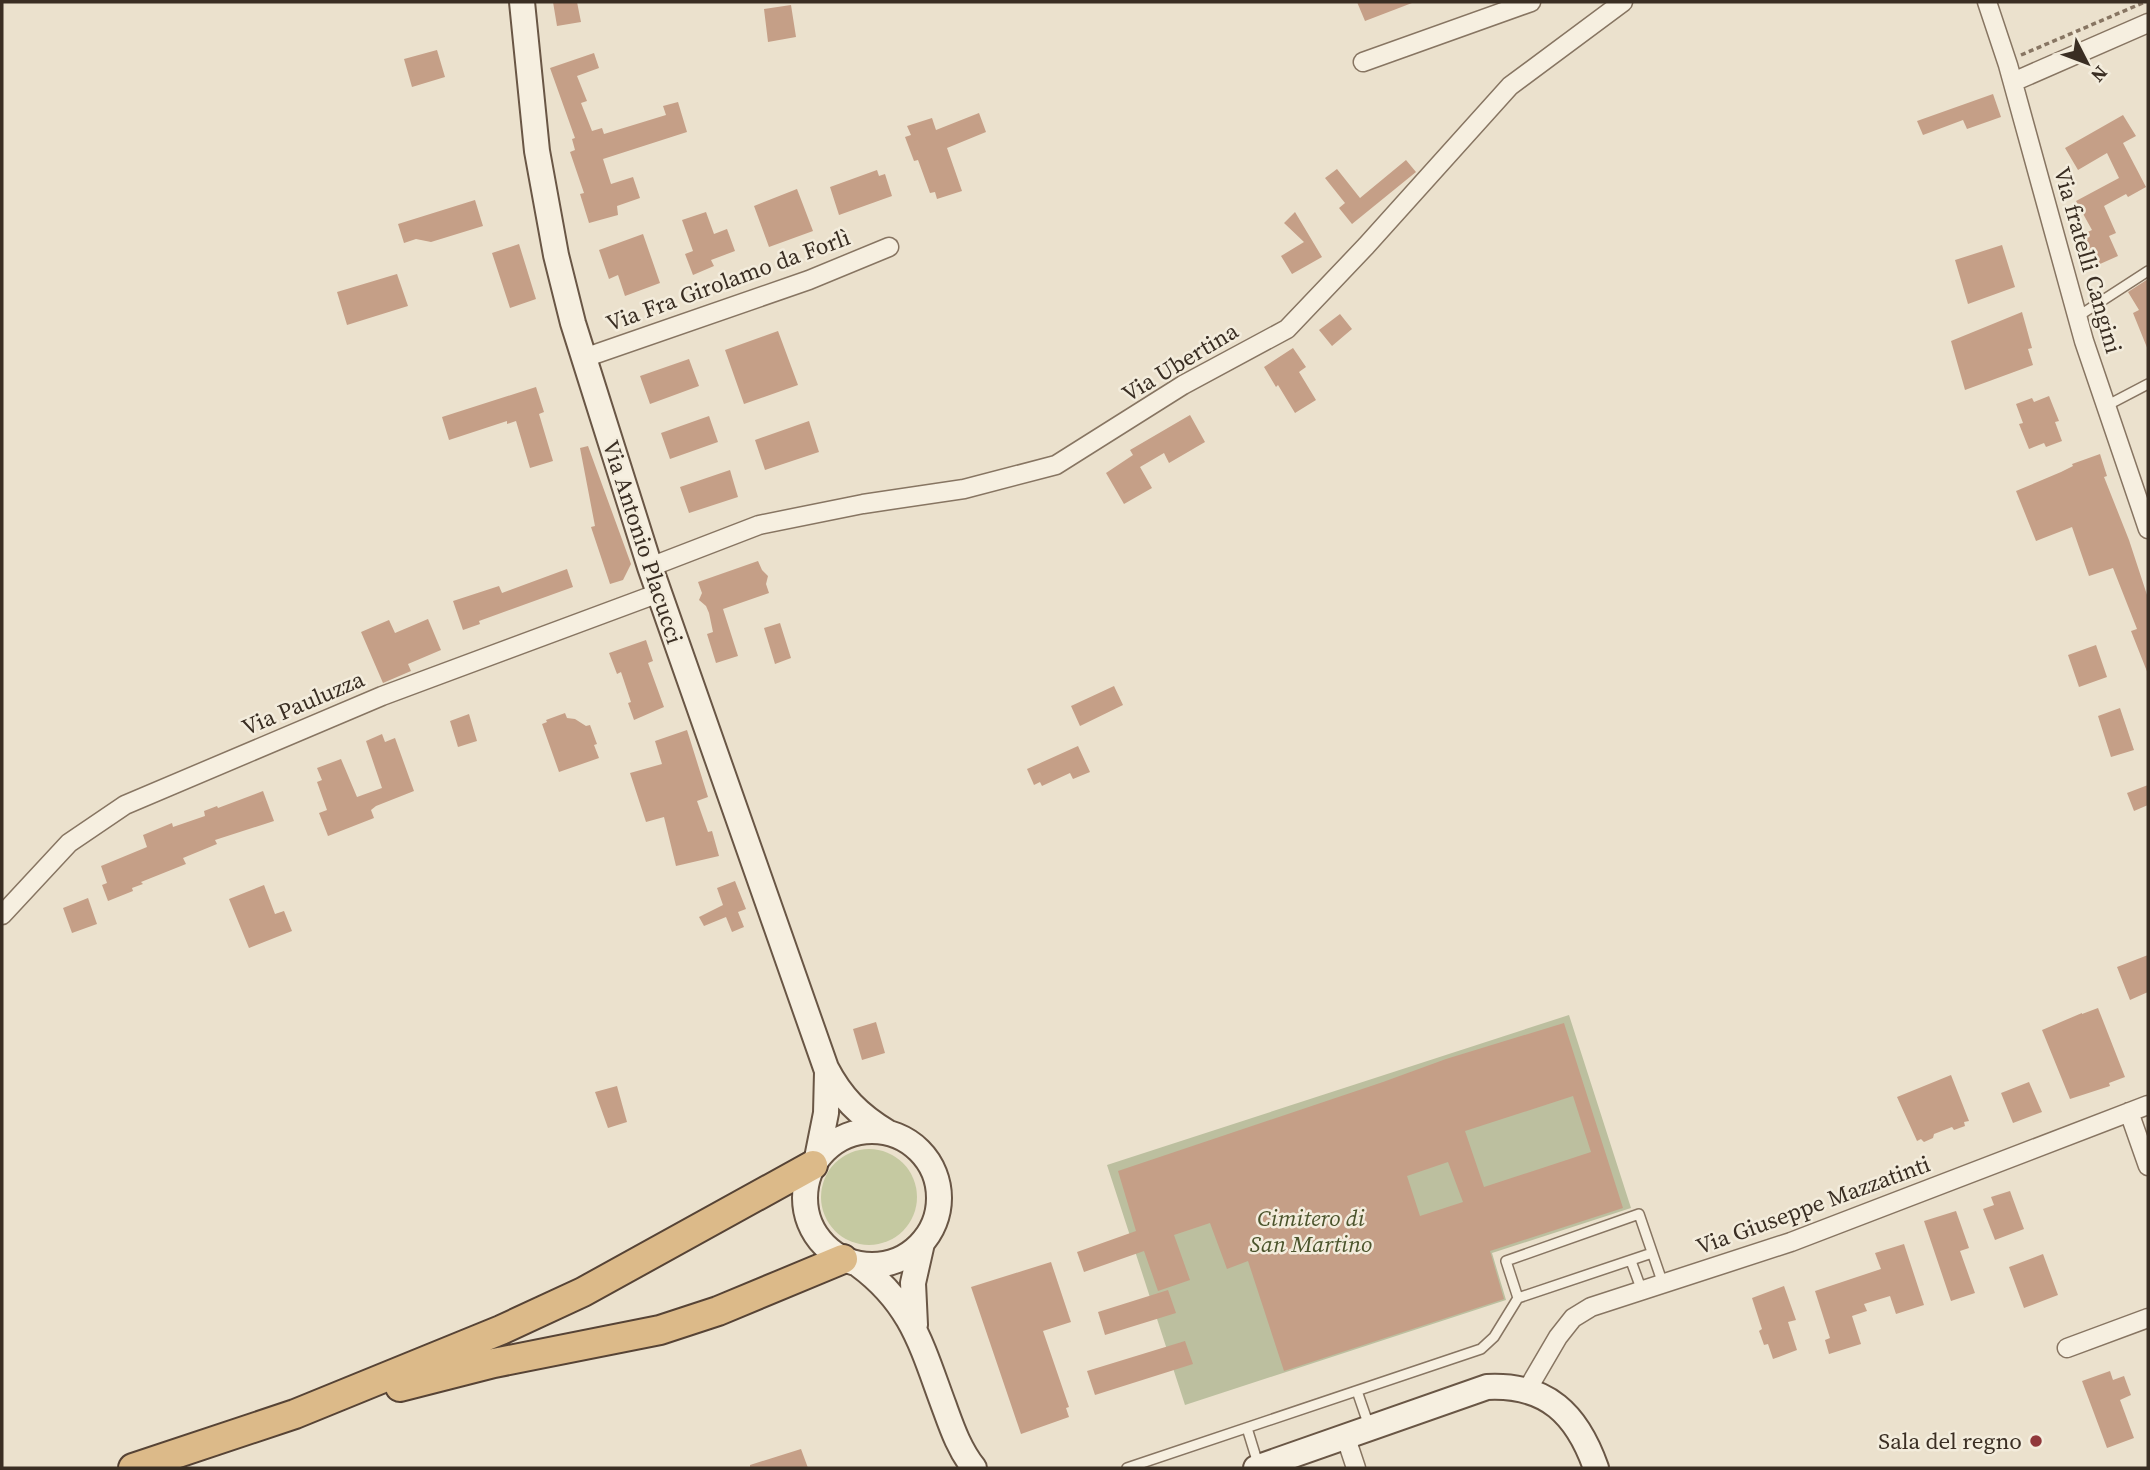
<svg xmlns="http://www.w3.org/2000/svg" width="2150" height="1470" viewBox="0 0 2150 1470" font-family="'Source Serif 4',serif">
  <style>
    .green { fill: #c5c9a1 }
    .cemetery { fill: #bcbf9f }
    .building { fill: #c59f87; fill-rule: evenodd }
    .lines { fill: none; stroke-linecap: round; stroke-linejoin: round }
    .service-casing { stroke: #877562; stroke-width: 12 }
    .minor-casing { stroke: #877562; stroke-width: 21 }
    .secondary-casing { stroke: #695645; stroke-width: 28 }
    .trunk-casing { stroke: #564335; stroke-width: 32 }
    .path { stroke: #877562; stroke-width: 3.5; stroke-dasharray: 5 3.5; stroke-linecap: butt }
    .service { stroke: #f6efe0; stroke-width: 9 }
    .minor { stroke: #f6efe0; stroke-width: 18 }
    .secondary { stroke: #f6efe0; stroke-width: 24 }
    .trunk { stroke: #dcba89; stroke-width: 28 }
    .poi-dot { fill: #90383b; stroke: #f3ecdc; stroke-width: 2.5 }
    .labels { text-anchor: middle; stroke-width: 5; stroke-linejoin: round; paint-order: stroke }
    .street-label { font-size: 23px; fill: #3a2e23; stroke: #f3ecdc }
    .park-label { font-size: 23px; font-style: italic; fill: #4b542c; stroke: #f3ecdc }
    .poi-label { font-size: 23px; fill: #3a2e23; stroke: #f3ecdc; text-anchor: end }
  </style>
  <rect width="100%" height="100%" fill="#ebe1cd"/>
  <path class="green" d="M821 1197a48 48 0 1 1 96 0a48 48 0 1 1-96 0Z"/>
  <path class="cemetery" d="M1569,1015L1631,1208L1492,1253L1506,1300L1185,1405L1107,1165Z"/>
  <path class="building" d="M553,2H577L581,22L557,26Z
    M1357,2H1411L1412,3L1365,21Z
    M791,5L796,37L768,42L764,9Z
    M437,50L445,77L412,87L404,59Z
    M594,53L599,68L577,76L587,101L581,103L592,131L602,128L604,134L666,115L663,106L678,102L687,132L603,159L611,184L633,177L640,198L617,206L618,215L589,223L580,194L584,193L570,152L575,150L572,139L575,138L550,68Z
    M1993,94L2001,117L1967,129L1963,120L1923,135L1917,121Z
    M979,113L986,132L947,148L962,191L937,199L935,192L930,193L918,160L914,161L905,137L911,135L907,126L932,118L936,130Z
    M2123,115L2136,136L2123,143L2146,187L2128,197L2126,194L2104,206L2116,233L2109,236L2118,256L2100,264L2093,251L2089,253L2081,235L2092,230L2076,201L2119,178L2107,153L2078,170L2065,148Z
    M1406,160L1416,172L1352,224L1339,208L1345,203L1325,178L1337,169L1360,198Z
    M877,170L879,176L885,174L892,196L839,215L830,187Z
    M797,189L813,231L769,247L754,206Z
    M475,200L483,226L431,242L416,239L404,243L398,224Z
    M706,212L714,234L727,229L735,251L711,260L714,266L693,275L685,254L693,251L682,220Z
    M1295,212L1322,257L1292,274L1281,256L1304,242L1284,223Z
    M643,234L660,283L625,296L618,275L609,279L599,250Z
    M519,244L536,299L510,308L492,253Z
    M2002,245L2015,287L1968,304L1955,260Z
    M397,274L408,306L347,325L337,292Z
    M2148,279V350L2133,313L2139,310L2128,292Z
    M2022,312L2032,348L2028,349L2033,365L1965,390L1951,341Z
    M1340,314L1352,329L1332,346L1319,330Z
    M778,331L798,385L744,404L725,350Z
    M1293,348L1306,367L1299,372L1316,400L1295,413L1278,385L1276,387L1264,367Z
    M689,359L699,386L650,404L640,376Z
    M536,387L544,412L539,414L553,461L530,468L516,421L507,424V421L449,440L442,417Z
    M2049,396L2059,421L2055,422L2062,441L2046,447L2044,443L2029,449L2019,424L2023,423L2016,404L2032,398L2034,402Z
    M1190,415L1205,442L1169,463L1164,453L1140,467L1152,488L1124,504L1106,473L1133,455L1130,450Z
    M709,416L718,442L670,459L661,433Z
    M809,421L819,452L765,470L755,440Z
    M588,446L631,564L623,580L610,584L591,527L595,526L580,448Z
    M2100,454L2107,476L2104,477L2129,540L2148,598V674L2131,631L2137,629L2113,568L2089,576L2072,527L2036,541L2016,491L2061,472L2073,466L2072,464Z
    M730,470L738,497L689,513L680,487Z
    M758,561L762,570L768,576L766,584L769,593L723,609L738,656L716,663L707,634L713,632L709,613L706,606L699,600L702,593L698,582Z
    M567,569L573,587L479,621L480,624L463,630L453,601L499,586L502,593Z
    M428,619L441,650L408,664L411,671L383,683L361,632L389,620L395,633Z
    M780,623L791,658L775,664L764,628Z
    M646,640L653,661L648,663L664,707L634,720L628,703L631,702L621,672L617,674L609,653Z
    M2096,645L2107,677L2079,687L2068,655Z
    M1114,686L1123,705L1080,726L1071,706Z
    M2120,708L2134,750L2111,757L2098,716Z
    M565,713L567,718L575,719L586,726L590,725L597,744L594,745L599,758L559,772L542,724L547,722L546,720Z
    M469,714L477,741L458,747L450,721Z
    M687,730L708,797L697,801L708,832L712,831L719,856L676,866L664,817L646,822L630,773L662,764L655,741Z
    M382,734L385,742L395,738L414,791L376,806L371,810L374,818L328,836L319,813L327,810L317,782L322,780L317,768L341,759L357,797L382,788L366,741Z
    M1078,746L1090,772L1073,779L1070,773L1042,786L1040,782L1034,785L1027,769Z
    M2148,785V805L2134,811L2127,793Z
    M263,791L274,821L215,840L217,844L183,858L186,864L141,882L143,884L132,888L133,891L108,901L102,885L107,883L101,866L147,847L143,835L172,823L173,827L205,816L204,811L217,806L218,808Z
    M735,881L746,909L738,912L744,927L732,932L726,917L704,926L699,917L723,905L717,888Z
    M264,885L275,914L284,911L292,931L249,948L229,899Z
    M88,898L97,924L72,933L63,908Z
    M2148,955V992L2130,1000L2117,967Z
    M2098,1008L2125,1077L2109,1083L2110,1086L2070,1099L2042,1030L2082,1013V1014Z
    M876,1022L885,1053L862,1060L853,1029Z
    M1564,1023L1623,1208L1490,1251L1504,1299L1284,1371L1248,1261L1227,1269L1210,1223L1174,1235L1190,1280L1158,1291L1144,1251L1084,1272L1077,1252L1136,1231L1118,1171L1383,1082L1446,1059ZM1573,1096L1591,1152L1484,1187L1465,1131ZM1448,1162L1463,1202L1420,1216L1407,1176Z
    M1951,1075L1969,1121L1964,1122L1965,1126L1954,1130L1952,1127L1934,1134L1933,1138L1924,1142L1921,1139L1917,1141L1897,1097Z
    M2029,1082L2042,1112L2013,1123L2001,1093Z
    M617,1086L627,1122L608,1128L595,1092Z
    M2010,1191L2024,1229L1995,1240L1983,1209L1994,1205L1991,1197Z
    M1956,1211L1969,1248L1960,1251L1975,1293L1951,1301L1924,1221Z
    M1904,1244L1924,1305L1896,1314L1890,1296L1864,1304L1867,1311L1852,1316L1861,1344L1829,1354L1825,1340L1830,1338L1815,1291L1881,1269L1875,1253Z
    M2043,1254L2058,1295L2024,1308L2009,1267Z
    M1051,1262L1071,1322L1043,1331L1069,1407L1066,1408L1069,1417L1021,1434L971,1287Z
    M1784,1286L1796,1320L1788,1322L1797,1350L1773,1359L1768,1344L1764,1345L1759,1331L1762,1329L1752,1298Z
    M1168,1290L1176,1313L1105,1335L1098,1312Z
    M1185,1341L1193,1364L1095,1395L1087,1371Z
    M2110,1371L2113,1380L2124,1376L2131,1395L2120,1400L2134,1438L2107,1448L2082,1381Z
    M801,1449L808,1468H750V1465Z"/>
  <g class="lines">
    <defs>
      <path id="service" d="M2077,317L2148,271
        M2106,406L2148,384
        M1631,1261L1642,1291
        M1518,1298L1506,1261L1639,1214L1663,1284
        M1357,1391L1369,1426
        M1247,1428L1259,1467
        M1127,1468L1481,1349L1494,1337L1518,1298L1652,1253"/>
      <path id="minor" d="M1987,2L2008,65L2084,341L2148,529
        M1363,62L1531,2
        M2013,82L2148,23
        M584,358L809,280L889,247
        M650,567L759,525L863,504L964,489L1056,465L1183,385L1287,329L1366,246L1510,86L1623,2
        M2,915L69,843L125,805L382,696L659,593
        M2129,1112L2148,1166
        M2067,1348L2148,1318
        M1527,1390L1558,1337L1573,1318L1591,1307L1791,1242L2148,1105
        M1346,1438L1356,1468"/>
      <path id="secondary" d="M522,2L537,151L556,255L573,323L650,567L826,1068C841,1097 859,1115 887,1132
        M805 1198a67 67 0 1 1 134 0a67 67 0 1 1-134 0Z
        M817,1158L826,1113L827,1072
        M859,1265C912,1304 922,1347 944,1406C952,1428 959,1449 974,1468
        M915,1325L913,1283L922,1243
        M1256,1468L1487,1387C1547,1384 1577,1414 1596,1468"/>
      <path id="trunk" d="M400,1387L494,1363L660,1330L718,1311L843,1259
        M133,1468L295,1414L501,1330L583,1292L813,1165"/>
    </defs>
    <use href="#service" class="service-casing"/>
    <use href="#minor" class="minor-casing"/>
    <use href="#secondary" class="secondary-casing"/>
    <use href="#trunk" class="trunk-casing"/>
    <path class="path" d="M2021,55L2145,2"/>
    <use href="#service" class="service"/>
    <use href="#minor" class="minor"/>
    <use href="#secondary" class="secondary"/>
    <use href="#trunk" class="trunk"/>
  </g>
  <circle class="poi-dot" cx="2036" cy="1441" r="7"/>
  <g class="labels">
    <g class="street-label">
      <text transform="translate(2088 260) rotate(74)" y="8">Via fratelli Cangini</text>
      <text transform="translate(728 280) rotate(-20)" y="8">Via Fra Girolamo da Forlì</text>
      <text transform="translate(1180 362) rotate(-31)" y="8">Via Ubertina</text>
      <text transform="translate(643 542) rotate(72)" y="8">Via Antonio Placucci</text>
      <text transform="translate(303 703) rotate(-23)" y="8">Via Pauluzza</text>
      <text transform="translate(1813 1205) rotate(-20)" y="8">Via Giuseppe Mazzatinti</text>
    </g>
    <g class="park-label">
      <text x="1311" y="1226">Cimitero di<tspan x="1311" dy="26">San Martino</tspan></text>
    </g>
    <g class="poi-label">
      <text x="2022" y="1449">Sala del regno</text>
    </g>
  </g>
  <rect width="2150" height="1470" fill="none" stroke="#3a2e23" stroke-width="7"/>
  <g transform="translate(2087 63) rotate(132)" stroke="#f3ecdc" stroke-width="5" paint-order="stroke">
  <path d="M0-5L12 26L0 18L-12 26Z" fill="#3a2e23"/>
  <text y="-10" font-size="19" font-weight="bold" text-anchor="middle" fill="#3a2e23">N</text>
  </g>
</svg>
